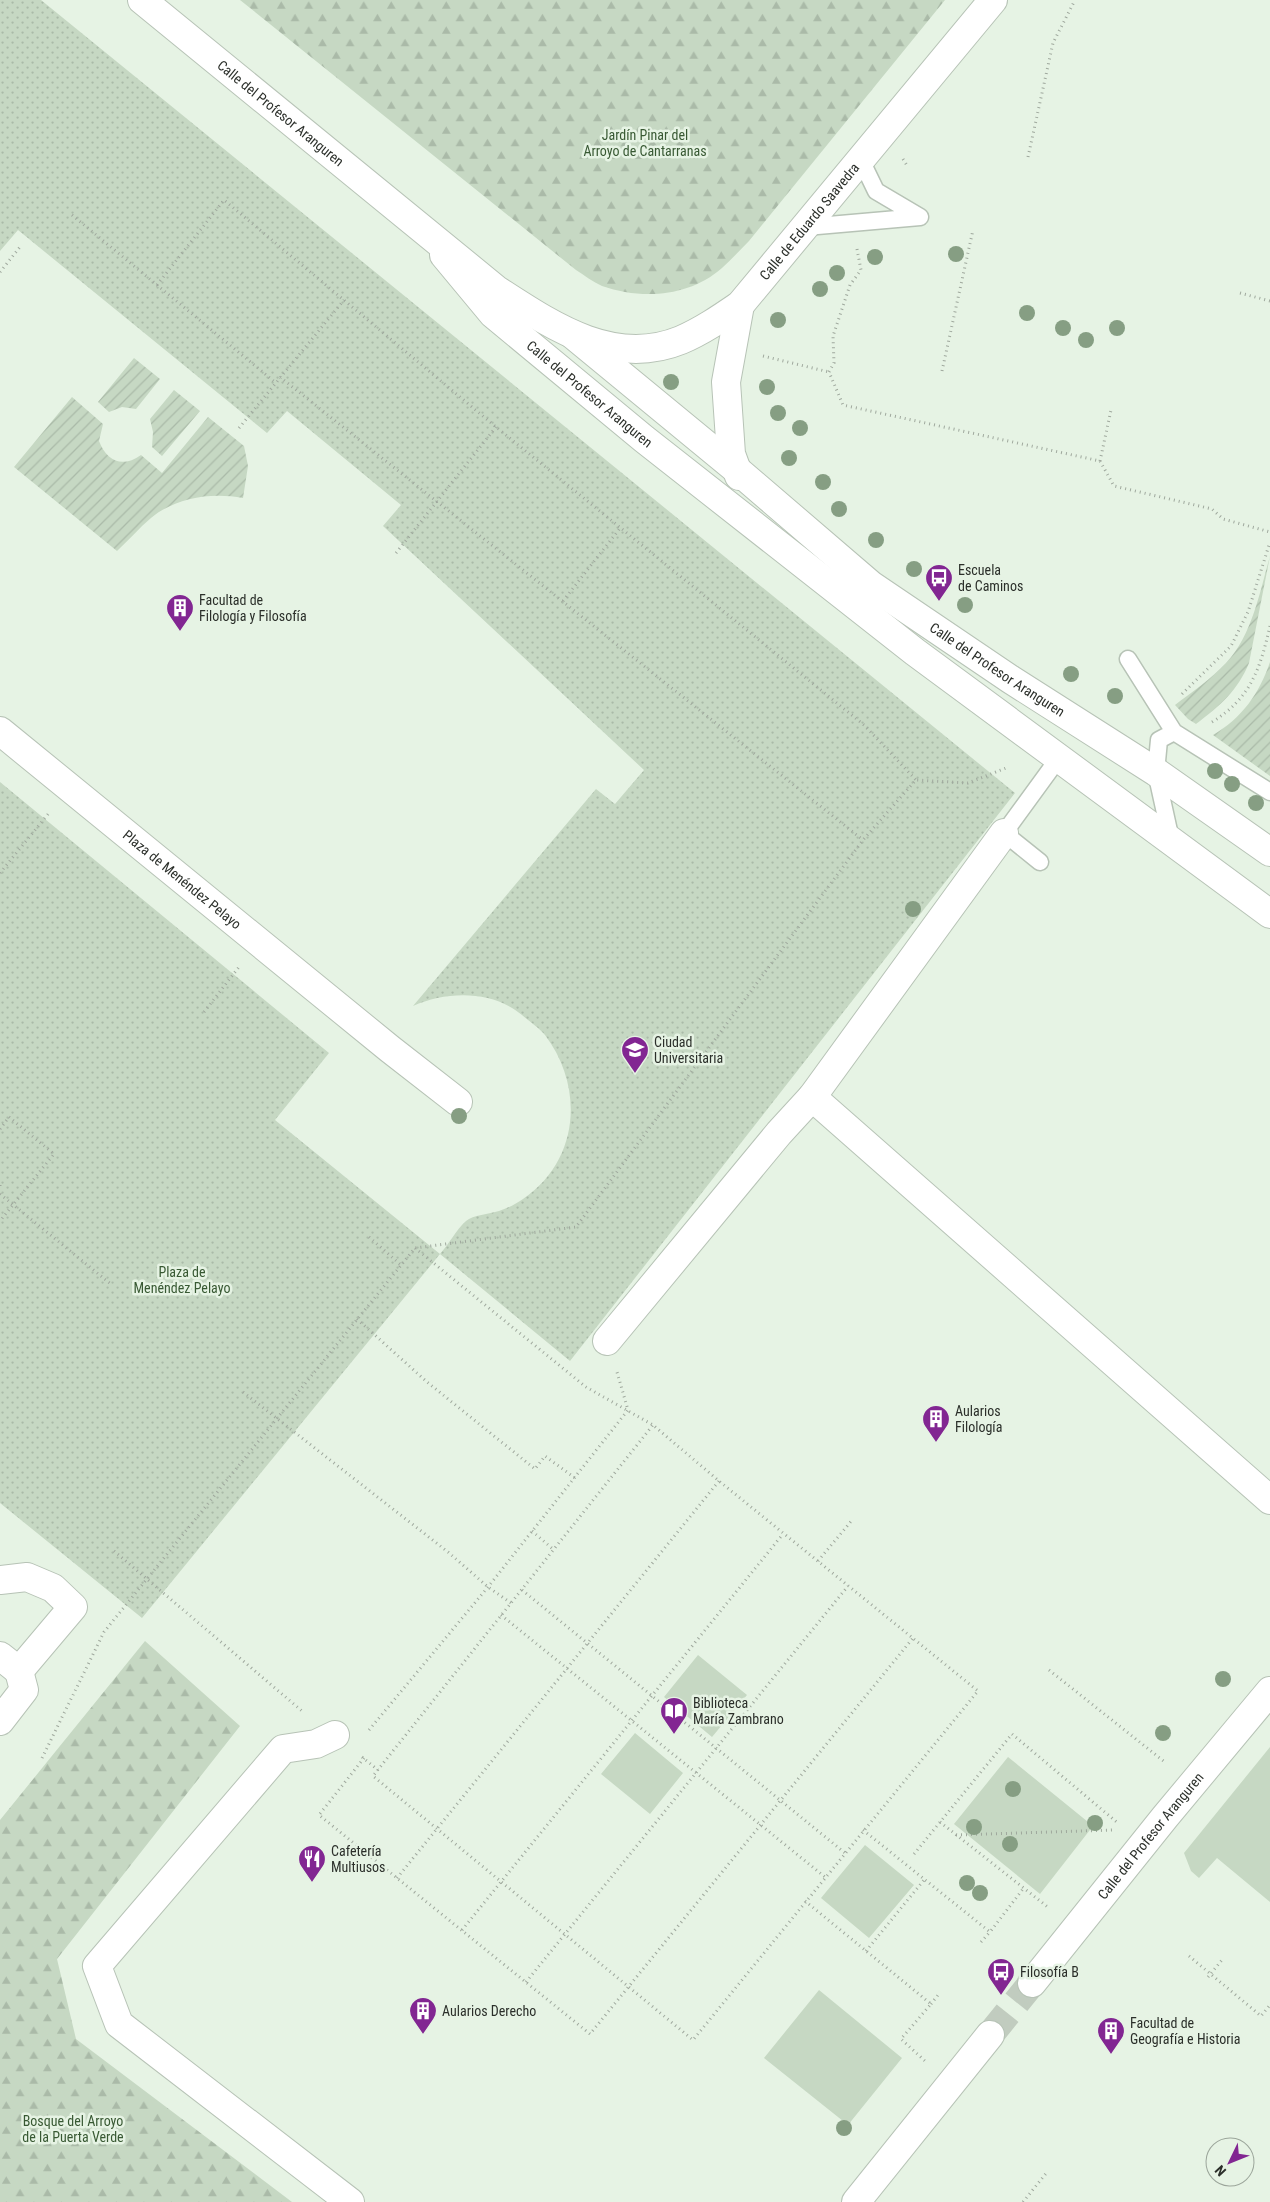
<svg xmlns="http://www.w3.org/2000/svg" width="1270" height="2202" viewBox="0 0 1270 2202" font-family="'Roboto Condensed',sans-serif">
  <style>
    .grass { fill: #c6d8c3 }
    .forest { fill: url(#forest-firs) }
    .park { fill: url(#park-dots) }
    .garden { fill: url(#garden-furrows) }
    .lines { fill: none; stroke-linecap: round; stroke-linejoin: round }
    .street-tunnel { stroke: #c1ccbf; stroke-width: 28; stroke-dasharray: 28 14; stroke-linecap: butt }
    .lane-casing { stroke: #b7c3b6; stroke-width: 19 }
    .street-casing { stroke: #b7c3b6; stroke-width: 30 }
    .secondary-casing { stroke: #b7c3b6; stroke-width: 30 }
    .path { stroke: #9fa89d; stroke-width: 3; stroke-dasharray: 1 4; stroke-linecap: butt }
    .lane { stroke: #fff; stroke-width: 16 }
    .street { stroke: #fff; stroke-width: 28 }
    .secondary { stroke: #fff; stroke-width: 28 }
    .tree { fill: #869e83 }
    .labels { text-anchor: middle; stroke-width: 5; stroke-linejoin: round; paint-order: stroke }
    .street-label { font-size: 14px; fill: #2b2f2a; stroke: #e6f3e4 }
    .park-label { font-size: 14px; fill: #385933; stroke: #e6f3e4 }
    .poi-label { font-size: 14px; fill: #2b2f2a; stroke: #e6f3e4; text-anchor: start }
  </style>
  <defs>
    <pattern id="forest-firs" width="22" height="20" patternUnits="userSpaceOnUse" patternTransform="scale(1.25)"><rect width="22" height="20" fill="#c6d8c3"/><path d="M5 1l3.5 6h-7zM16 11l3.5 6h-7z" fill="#aabaa8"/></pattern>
    <pattern id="park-dots" width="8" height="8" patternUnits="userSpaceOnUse" patternTransform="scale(1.25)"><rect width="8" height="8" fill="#c6d8c3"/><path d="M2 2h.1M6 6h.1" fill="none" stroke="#aabaa8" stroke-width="1.8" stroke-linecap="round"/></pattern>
    <pattern id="garden-furrows" width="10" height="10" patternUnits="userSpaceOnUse" patternTransform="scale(1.25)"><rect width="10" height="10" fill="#c6d8c3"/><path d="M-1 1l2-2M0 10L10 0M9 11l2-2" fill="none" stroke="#aabaa8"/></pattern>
  </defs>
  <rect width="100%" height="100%" fill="#e6f3e4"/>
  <path class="grass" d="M698,1655L747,1695L712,1737L664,1697Z
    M635,1733L683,1773L650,1814L601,1774Z
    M1270,1747V1902L1217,1858L1199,1878L1191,1871L1184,1853Z
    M1008,1757L1093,1826L1040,1894L954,1824Z
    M865,1845L914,1885L869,1938L821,1898Z
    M819,1990L902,2058L848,2125L764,2058Z"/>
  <path class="forest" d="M240,0H945L749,241C740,250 731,260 722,268C689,297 642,300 602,286C593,282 584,275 576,270Z
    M145,1641L240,1726L57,1959L76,2039L292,2202H0V1820Z"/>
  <path class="park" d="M0,0H41L1015,793L570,1361L440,1254L142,1618L0,1503V782L329,1053L275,1120L440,1254C449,1244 456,1230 466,1221C473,1215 489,1214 499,1211C506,1209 516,1204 523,1199C579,1161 585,1088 545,1035C539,1028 529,1021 522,1015C492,990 447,991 413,1006L596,789L615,804L644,770L383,526L401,505L287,411L267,433L18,230L0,251Z"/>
  <path class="garden" d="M134,358L160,379L136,409L122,407L109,412L98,402Z
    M174,390L200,411L162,456L152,447L153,432L150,419Z
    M72,397L103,424L99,441C107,462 123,468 141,455L162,473L208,417L244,446L248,466L243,498C212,492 176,497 151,518C139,528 129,540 117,551L14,467Z
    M1270,556L1249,663C1238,690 1220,706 1196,724L1188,719L1175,705C1192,692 1211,679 1226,663C1252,636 1260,591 1270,556Z
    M1270,662V776L1213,735C1242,718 1259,694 1270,662Z"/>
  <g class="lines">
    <path class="street-tunnel" d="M990,2035L1032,1983"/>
    <defs>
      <path id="lane" d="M861,160L876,191L920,217
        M806,227L920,217
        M1128,659L1174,732L1270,792
        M1171,840L1156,772L1159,740L1174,732
        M1040,862L1004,833L1058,759"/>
      <g id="street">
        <path id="s1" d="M444,255L493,314L644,439L915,652L1270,914"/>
        <path id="s2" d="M573,335L737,470L871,585L1010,679L1156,772L1270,852"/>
        <path d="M739,476L731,454L726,382L740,305"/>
        <path id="s3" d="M0,731L390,1049L458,1102"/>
        <path d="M812,1097L1270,1500"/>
        <path d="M607,1341L779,1133L812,1097L1004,833"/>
        <path d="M0,1580L27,1577L53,1588L73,1607L19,1671"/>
        <path d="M0,1656L19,1671"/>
        <path d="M0,1721L24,1690L19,1671"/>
        <path d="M335,1735L316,1744L283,1749L97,1966L119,2024L350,2202"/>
        <path id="s4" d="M1032,1983L1165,1817L1270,1691"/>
        <path d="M856,2202L990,2035"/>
      </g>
      <g id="secondary">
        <path id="s5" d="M142,0L497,290C551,325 613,368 681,340C702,331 721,318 740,305L993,0"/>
      </g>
    </defs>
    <use href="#lane" class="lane-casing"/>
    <use href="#street" class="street-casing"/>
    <use href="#secondary" class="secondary-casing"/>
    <path class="path" d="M1028,157L1053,43L1075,0
      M903,159L908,167
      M72,215L276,383
      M857,249L861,270L850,285L833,336L834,363L829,372L843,405L1100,461L1114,486L1212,509L1223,519L1270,532
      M0,272L20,247
      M157,285L224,200L496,427L864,725L916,780
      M1240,293L1270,301
      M763,356L829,372
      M942,371L973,230
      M280,377L863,840
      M239,428L344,300
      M1100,461L1111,410
      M396,553L496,427
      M563,601L621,527
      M1182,694L1231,646L1248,612L1270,542
      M1212,722C1251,698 1260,669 1270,626
      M0,873L49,813
      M204,1012L239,967
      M0,1129L9,1117L54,1154L0,1221
      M0,1185V1190
      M0,1194L112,1285
      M369,1237L401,1265
      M415,1248L586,1387L653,1425L719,1481L978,1691L693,2040L373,1776L653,1425
      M357,1319L427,1382L535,1469L545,1456L575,1478
      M243,1392L448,1552L488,1587L511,1603
      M532,1531L554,1550
      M114,1551L302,1711
      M818,1561L853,1519
      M522,1590L845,1853
      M501,1615L825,1877
      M1049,1670L1166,1763
      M369,1730L488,1587L628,1410L617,1372
      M362,1757L378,1770
      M42,1758L104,1632L415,1248L576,1227L863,840L916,780L968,783L1006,768
      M364,1758L319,1815L590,2034L913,1638
      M940,1822L1049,1908
      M863,1830L990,1932L1023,1889
      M956,1835L1113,1830
      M914,1854L1012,1734L1119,1824
      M397,1878L719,1481
      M805,1901L931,2004L901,2039L925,2061
      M462,1930L783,1534
      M981,1942L990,1932
      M866,1951L924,1880
      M1189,1956L1261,2016L1270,2005
      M1208,1977L1222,1960
      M526,1982L848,1586
      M931,2004L938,1995
      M1023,2202L1048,2171"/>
    <use href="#lane" class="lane"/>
    <use href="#street" class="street"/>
    <use href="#secondary" class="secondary"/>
  </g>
  <g class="tree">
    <circle cx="956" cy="254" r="8"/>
    <circle cx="875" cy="257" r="8"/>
    <circle cx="837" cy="273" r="8"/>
    <circle cx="820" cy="289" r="8"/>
    <circle cx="1027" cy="313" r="8"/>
    <circle cx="778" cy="320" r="8"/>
    <circle cx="1063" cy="328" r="8"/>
    <circle cx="1117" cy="328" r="8"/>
    <circle cx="1086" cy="340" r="8"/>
    <circle cx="671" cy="382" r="8"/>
    <circle cx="767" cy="387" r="8"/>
    <circle cx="778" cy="413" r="8"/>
    <circle cx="800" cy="428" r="8"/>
    <circle cx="789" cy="458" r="8"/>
    <circle cx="823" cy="482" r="8"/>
    <circle cx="839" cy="509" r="8"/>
    <circle cx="876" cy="540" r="8"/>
    <circle cx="914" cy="569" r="8"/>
    <circle cx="965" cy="605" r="8"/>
    <circle cx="1071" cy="674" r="8"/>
    <circle cx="1115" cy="696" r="8"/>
    <circle cx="1215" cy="771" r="8"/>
    <circle cx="1232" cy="784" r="8"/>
    <circle cx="1256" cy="803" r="8"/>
    <circle cx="913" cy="909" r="8"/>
    <circle cx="459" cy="1116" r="8"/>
    <circle cx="1223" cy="1679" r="8"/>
    <circle cx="1163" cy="1733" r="8"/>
    <circle cx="1013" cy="1789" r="8"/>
    <circle cx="1095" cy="1823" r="8"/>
    <circle cx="974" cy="1827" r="8"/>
    <circle cx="1010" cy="1844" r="8"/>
    <circle cx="967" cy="1883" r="8"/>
    <circle cx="980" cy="1893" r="8"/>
    <circle cx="844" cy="2128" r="8"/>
  </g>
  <defs>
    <symbol id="bus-pin" viewBox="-11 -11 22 30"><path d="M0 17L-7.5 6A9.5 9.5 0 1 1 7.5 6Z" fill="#822692" stroke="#e6f3e4"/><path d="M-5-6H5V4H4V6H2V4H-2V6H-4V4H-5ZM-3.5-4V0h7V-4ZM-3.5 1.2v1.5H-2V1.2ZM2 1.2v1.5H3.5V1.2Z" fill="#fff"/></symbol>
    <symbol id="building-pin" viewBox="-11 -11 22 30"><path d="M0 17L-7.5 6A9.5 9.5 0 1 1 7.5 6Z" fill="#822692" stroke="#e6f3e4"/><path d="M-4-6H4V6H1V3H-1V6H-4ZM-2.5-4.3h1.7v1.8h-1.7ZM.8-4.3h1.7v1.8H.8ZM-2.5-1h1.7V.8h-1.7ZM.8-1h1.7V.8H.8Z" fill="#fff"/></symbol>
    <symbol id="university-pin" viewBox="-11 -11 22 30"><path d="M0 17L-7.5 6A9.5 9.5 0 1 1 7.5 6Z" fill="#822692" stroke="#e6f3e4"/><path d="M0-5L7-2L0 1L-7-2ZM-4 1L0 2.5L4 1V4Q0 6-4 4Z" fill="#fff"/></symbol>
    <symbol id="library-pin" viewBox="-11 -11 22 30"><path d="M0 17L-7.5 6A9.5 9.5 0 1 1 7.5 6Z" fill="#822692" stroke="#e6f3e4"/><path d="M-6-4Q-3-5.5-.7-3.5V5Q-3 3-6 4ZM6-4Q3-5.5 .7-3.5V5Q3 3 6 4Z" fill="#fff"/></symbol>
    <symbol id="restaurant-pin" viewBox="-11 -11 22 30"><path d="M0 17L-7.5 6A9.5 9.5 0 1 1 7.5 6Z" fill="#822692" stroke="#e6f3e4"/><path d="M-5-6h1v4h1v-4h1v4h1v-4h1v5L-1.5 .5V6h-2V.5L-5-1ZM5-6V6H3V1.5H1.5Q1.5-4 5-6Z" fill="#fff"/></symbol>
  </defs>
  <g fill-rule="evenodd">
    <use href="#bus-pin" x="923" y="562" width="32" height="43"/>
    <use href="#building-pin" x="164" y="592" width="32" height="43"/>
    <use href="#university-pin" x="619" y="1034" width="32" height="43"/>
    <use href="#building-pin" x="920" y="1403" width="32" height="43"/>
    <use href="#library-pin" x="658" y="1695" width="32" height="43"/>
    <use href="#restaurant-pin" x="296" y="1843" width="32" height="43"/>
    <use href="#bus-pin" x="985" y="1956" width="32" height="43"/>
    <use href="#building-pin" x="407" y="1995" width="32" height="43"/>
    <use href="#building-pin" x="1095" y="2015" width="32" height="43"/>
  </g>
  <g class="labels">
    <g class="street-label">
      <text dy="5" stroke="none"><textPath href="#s5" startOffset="179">Calle del Profesor Aranguren</textPath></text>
      <text dy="5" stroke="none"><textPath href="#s5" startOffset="835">Calle de Eduardo Saavedra</textPath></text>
      <text dy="5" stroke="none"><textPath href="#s1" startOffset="202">Calle del Profesor Aranguren</textPath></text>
      <text dy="5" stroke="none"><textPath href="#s2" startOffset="541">Calle del Profesor Aranguren</textPath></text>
      <text dy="5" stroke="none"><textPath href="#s3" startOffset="235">Plaza de Menéndez Pelayo</textPath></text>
      <text dy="5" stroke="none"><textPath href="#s4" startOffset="189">Calle del Profesor Aranguren</textPath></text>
    </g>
    <g class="park-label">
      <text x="645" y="140">Jardín Pinar del<tspan x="645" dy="16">Arroyo de Cantarranas</tspan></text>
      <text x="182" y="1277">Plaza de<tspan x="182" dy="16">Menéndez Pelayo</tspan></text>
      <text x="73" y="2126">Bosque del Arroyo<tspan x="73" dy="16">de la Puerta Verde</tspan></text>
    </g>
    <g class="poi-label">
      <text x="958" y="575">Escuela<tspan x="958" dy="16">de Caminos</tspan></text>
      <text x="199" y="605">Facultad de<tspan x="199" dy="16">Filología y Filosofía</tspan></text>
      <text x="654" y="1047">Ciudad<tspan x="654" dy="16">Universitaria</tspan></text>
      <text x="955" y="1416">Aularios<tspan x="955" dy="16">Filología</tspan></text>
      <text x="693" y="1708">Biblioteca<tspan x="693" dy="16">María Zambrano</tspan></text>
      <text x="331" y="1856">Cafetería<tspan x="331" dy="16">Multiusos</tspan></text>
      <text x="1020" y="1977">Filosofía B</text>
      <text x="442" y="2016">Aularios Derecho</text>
      <text x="1130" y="2028">Facultad de<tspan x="1130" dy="16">Geografía e Historia</tspan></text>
    </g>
  </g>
  <g transform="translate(1230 2162) rotate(227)"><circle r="24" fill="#e6f3e4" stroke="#9ba59a"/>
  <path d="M0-4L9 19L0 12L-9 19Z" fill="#822692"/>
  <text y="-8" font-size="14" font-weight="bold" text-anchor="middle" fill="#2b2f2a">N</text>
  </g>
</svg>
